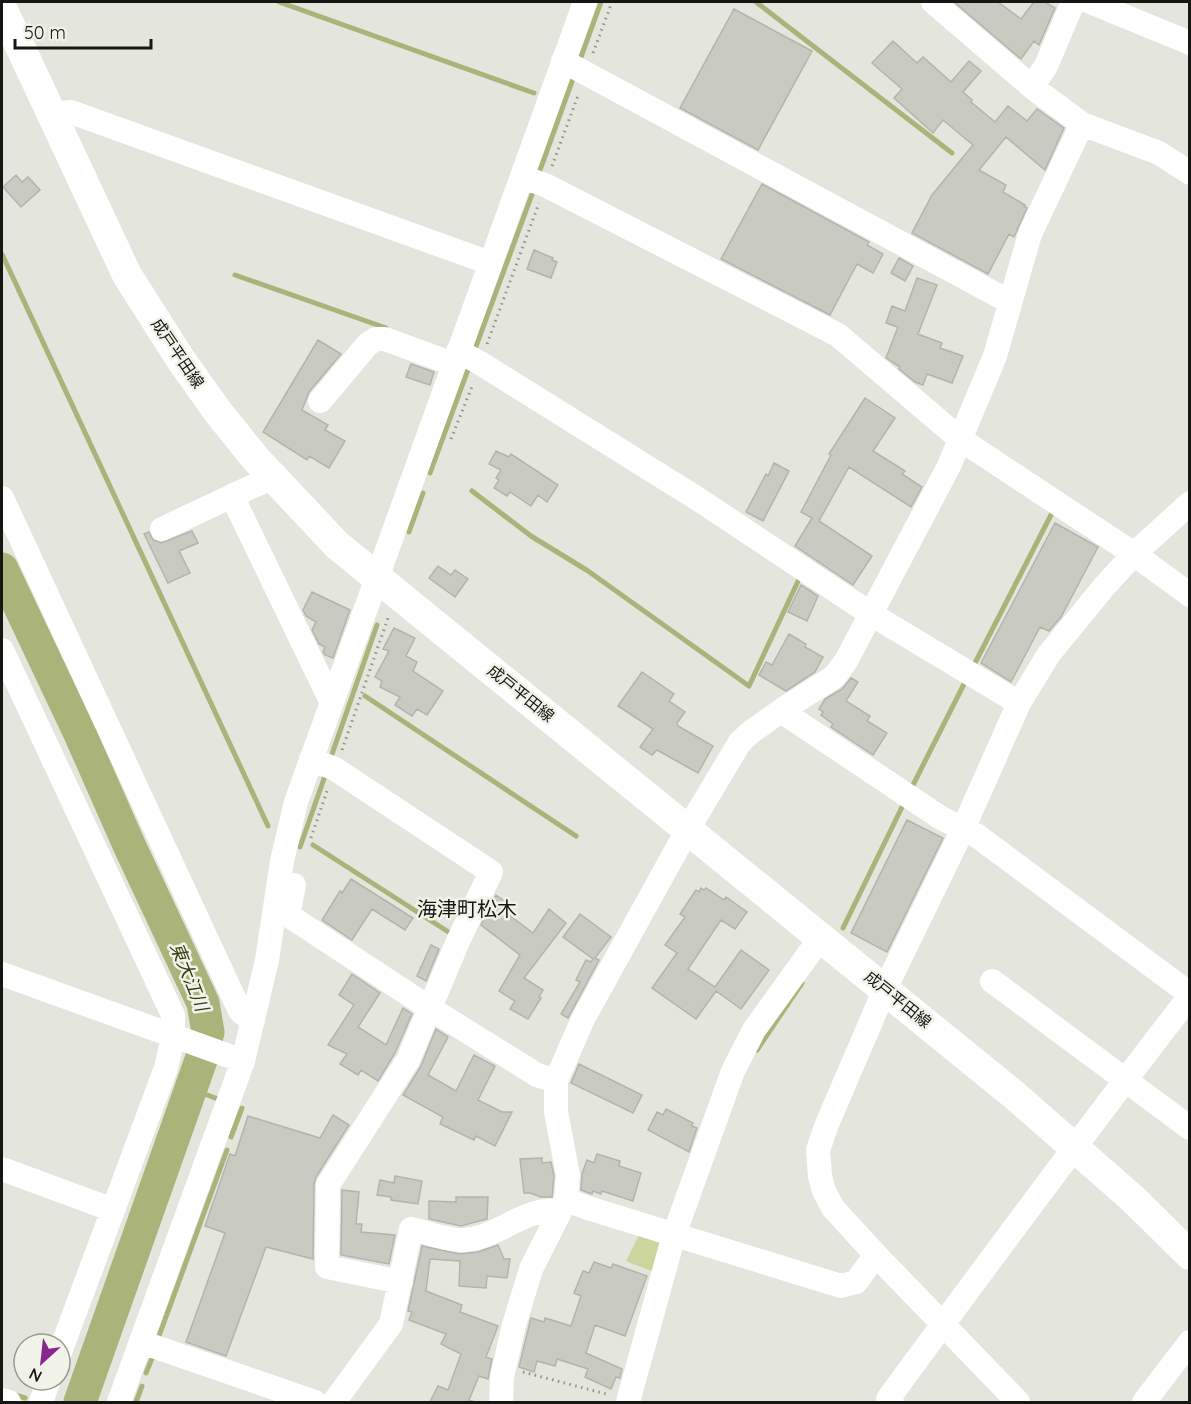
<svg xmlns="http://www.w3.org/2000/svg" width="1191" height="1404" viewBox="0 0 1191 1404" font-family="Quicksand,'Noto Sans JP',sans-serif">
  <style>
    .green { fill: #cdd59e }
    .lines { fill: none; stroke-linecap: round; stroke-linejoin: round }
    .stream { stroke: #aab379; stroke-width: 5 }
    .river { stroke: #aab379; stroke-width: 33 }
    .building { fill: #c9cbc2; stroke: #b3b5ac; stroke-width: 1.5 }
    .path { stroke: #93938d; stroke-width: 3; stroke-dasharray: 1.5 4.5; stroke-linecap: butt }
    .minor { stroke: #fff; stroke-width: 24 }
    .major { stroke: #fff; stroke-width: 30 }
    .labels { text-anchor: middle; stroke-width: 5; stroke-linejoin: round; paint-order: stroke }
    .street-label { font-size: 16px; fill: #161613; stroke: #f1f3e9 }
    .water-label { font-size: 18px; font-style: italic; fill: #383d10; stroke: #f1f3e9 }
    .quarter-label { font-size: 20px; fill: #161613; stroke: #f1f3e9 }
  </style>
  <rect width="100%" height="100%" fill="#e4e5dc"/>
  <path class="green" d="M640,1233L661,1239L656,1273L626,1261Z"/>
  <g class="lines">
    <path class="stream" d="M279,2L534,93
      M756,2L952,153
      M581,57L601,2
      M539,173L574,76
      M2,254L268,826
      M235,275L386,328
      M475,349L534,189
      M430,473L469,367
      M472,491L531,536L588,571L749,686L800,577
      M409,532L423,493
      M2,595L11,589
      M973,667L1053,511L1051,510
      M365,696L576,836
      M331,757L377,625
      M910,791L966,680
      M313,845L450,933
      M300,847L326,773
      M843,928L904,803
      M757,1050L802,983
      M191,1089L218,1099
      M231,1137L242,1108
      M159,1336L227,1150
      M146,1373L153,1356
      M12,1394L25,1398
      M136,1402L142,1386"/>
    <path class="river" d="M2,569L81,736L130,847L203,1003L208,1032L201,1060L80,1402"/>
  </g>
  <path class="building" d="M954,2H998L1021,19L1034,2H1045L1055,8L1039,45L1034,41L1021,59Z
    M734,9L812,51L758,150L680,108Z
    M893,41L917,63L923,57L951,82L969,61L981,71L963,92L972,100L971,102L995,122L1008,106L1027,121L1037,109L1064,128L1045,170L1006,137L979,170L1006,185L1003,192L1025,205L1024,206L1027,208L1014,237L1009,234L988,274L912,233L932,195L973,145L943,120L933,133L894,98L902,89L872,63Z
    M16,175L22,182L28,177L40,190L21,207L3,187Z
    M762,184L869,242L867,245L883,254L873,273L857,264L830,315L721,259Z
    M534,250L553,258L552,260L557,262L551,278L527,269Z
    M899,258L913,266L905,281L891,273Z
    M917,278L937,285L918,334L942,343L940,348L963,356L952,383L927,374L923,385L915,382L899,369L900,367L886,358L898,327L886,323L892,306L905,311Z
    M318,340L341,354L309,392L302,410L328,425L325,430L345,441L329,468L309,456L307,460L263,432Z
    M411,364L434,372L430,385L406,377Z
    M865,398L895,418L873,451L905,471L902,474L922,487L911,507L849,467L819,521L872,556L853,585L795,546L812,518L801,512L831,455L829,454Z
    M496,451L509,457L511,454L558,485L547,502L538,495L531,506L510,492L507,496L494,488L499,480L496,478L501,470L489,464Z
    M774,463L789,471L763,521L746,512L766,474L768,476Z
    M1055,523L1098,547L1061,617L1049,631L1040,627L1011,682L981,663Z
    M192,531L198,543L179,551L190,573L168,583L144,534L149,532L153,540L161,543Z
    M438,566L451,575L455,570L468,579L455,597L429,578Z
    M801,585L818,596L807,621L788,612Z
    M312,592L350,610L333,658L325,655L323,652L325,647L319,644L312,630L316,622L306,616L303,610Z
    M394,628L415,638L406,656L417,662L413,671L443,691L427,715L417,709L412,716L395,705L400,697L380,687L382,681L375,677L389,651L383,649Z
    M789,634L806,644L805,647L823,657L815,672L786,691L759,675L766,662L772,665Z
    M642,672L674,694L669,701L685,712L677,723L678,726L713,746L698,773L657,750L652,755L640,747L653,729L618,706Z
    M851,678L858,682L846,701L870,716L867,721L887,733L873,755L831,727L833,724L821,715L823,712L819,709L825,699L842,689Z
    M907,820L943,838L887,952L851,933Z
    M351,879L413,918L405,930L372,909L352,940L322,920L340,891L342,893Z
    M701,888L704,890L706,888L724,900L726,897L747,912L735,929L721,920L688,969L715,987L741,950L769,970L741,1009L716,991L696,1019L652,988L677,953L665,945L685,917L680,914L696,890L699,892Z
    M496,895L510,905L505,912L533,933L549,909L566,923L524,978L543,990L539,997L541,998L528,1019L510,1009L515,1001L499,991L520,955L481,925Z
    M580,914L611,937L595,958L599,960L568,1018L561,1014L580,982L576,980L586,960L591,962L593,959L563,937Z
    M431,945L439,949L426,981L417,976Z
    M352,974L380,993L358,1027L386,1045L403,1008L412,1014L395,1053L378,1081L361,1070L358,1075L340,1064L347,1054L328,1045L354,1005L339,995Z
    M436,1029L448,1037L428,1075L456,1091L474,1055L495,1066L478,1100L502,1112H512L495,1146L476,1136L474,1140L440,1124L443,1117L403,1095L421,1066Z
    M579,1064L642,1095L633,1113L571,1083Z
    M666,1109L693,1123L692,1126L697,1128L689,1152L648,1130L657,1112L663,1115Z
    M333,1115L349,1125L316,1177L314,1184L313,1259L266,1247L226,1356L186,1342L225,1233L205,1226L230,1154L235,1156L248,1116L320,1138Z
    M597,1154L620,1161L619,1166L641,1173L633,1201L602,1191L601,1194L593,1191L592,1194L581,1190L582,1174L587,1160L594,1163Z
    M542,1158V1163L551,1162L554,1176L552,1197H541L530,1193H524L520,1159Z
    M395,1176L422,1181L418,1204L391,1200V1197L377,1195L380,1180L394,1183Z
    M342,1190L359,1192L356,1224H362L361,1232L395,1235L389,1264L341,1255Z
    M456,1197H488L487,1219L461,1226L429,1219V1201L456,1202Z
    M498,1245L504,1259H510L507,1278L487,1276L486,1288L459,1286L460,1261L430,1259L426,1291L462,1305L460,1312L498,1326L486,1357L492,1359L488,1379L479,1376L469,1400L475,1402H430L438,1386L448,1390L461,1354L441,1344L446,1334L409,1320L412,1312L408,1311L422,1246L460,1254L478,1252Z
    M594,1262L611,1268L613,1264L647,1276L625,1336L595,1325L586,1353L622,1369L620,1378L616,1377L611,1389L585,1377L588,1369L557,1359L555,1366L537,1361L534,1372L519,1367L531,1318L544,1322L545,1318L571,1326L581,1296L574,1293L583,1271L589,1273Z"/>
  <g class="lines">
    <path class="path" d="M593,53L612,2
      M552,166L579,93
      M487,344L539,203
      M451,439L473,384
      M342,750L388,618
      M311,838L328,788
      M523,1372L610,1395"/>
    <path class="minor" d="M933,2L1032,87L1082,124L1159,153L1190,173
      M1090,2L1190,43
      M563,61L1010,302
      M1032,87L1046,66L1073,2
      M51,114L71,112L490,263
      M522,177L545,185L838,335L960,439L1134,554L1190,503
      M458,351L480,363L701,501L871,614L1019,703
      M320,401L368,344L376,339H385L453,364
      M273,477L232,496L331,701
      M2,498L240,1011L253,1021
      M162,529L232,496
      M2,650L173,1015V1037L166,1068L60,1352
      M782,710L787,715L941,818L976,835L1190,994
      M311,759L335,769L491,872L459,939L408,1060L328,1185L327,1267L401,1282
      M294,885L288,915L431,1009L537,1075L556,1081
      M2,974L243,1061
      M992,981L1190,1128
      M2,1169L113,1210
      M566,1200L588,1208L841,1286L856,1282L876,1255
      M141,1342L315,1402
      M2,1400L9,1402
      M41,1402L49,1380
      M119,1402L243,1061L267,960L282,861L296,802L585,2
      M334,1402L391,1324L411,1229C426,1232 446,1240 461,1240C497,1240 523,1206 560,1211
      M501,1402L502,1377L514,1325L531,1269L566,1200L568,1175L556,1112V1081L583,1019L688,829L740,742L751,732L782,710L834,677L846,661L949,466L995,356L1030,234L1082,124
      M628,1402L674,1235L733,1071L754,1030L821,937
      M892,1402L888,1399C987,1264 1087,1129 1190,996
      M1018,1402L876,1255L833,1208L824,1191L820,1176L818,1150L827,1124L885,989L963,829L1019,703L1049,654L1103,588L1134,554L1190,595
      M1144,1402L1190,1342"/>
    <path class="major" d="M2,8L127,275L181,360L218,412L255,458L337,545L1013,1094L1132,1198L1190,1255"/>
  </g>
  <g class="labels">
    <g class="street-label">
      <text transform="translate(178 353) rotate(56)" y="6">成戸平田線</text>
      <text transform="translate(521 693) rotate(39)" y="6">成戸平田線</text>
      <text transform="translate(898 999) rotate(39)" y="6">成戸平田線</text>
    </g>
    <g class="water-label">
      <text transform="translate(189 977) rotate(68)" y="6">東大江川</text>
    </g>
    <g class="quarter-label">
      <text x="467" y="916">海津町松木</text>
    </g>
  </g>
  <rect width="1191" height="1404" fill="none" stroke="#161613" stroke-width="6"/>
  <g transform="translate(42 1362) rotate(207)"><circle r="28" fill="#f1f3e9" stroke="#999b93" stroke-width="1.5"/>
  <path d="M0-4.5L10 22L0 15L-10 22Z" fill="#88278f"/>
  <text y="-9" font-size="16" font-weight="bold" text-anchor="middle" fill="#161613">N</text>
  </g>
  <path d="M15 39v9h136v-9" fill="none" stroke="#161613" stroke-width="3"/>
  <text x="24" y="39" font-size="18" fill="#161613" stroke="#f1f3e9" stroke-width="4.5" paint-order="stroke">50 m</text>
</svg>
